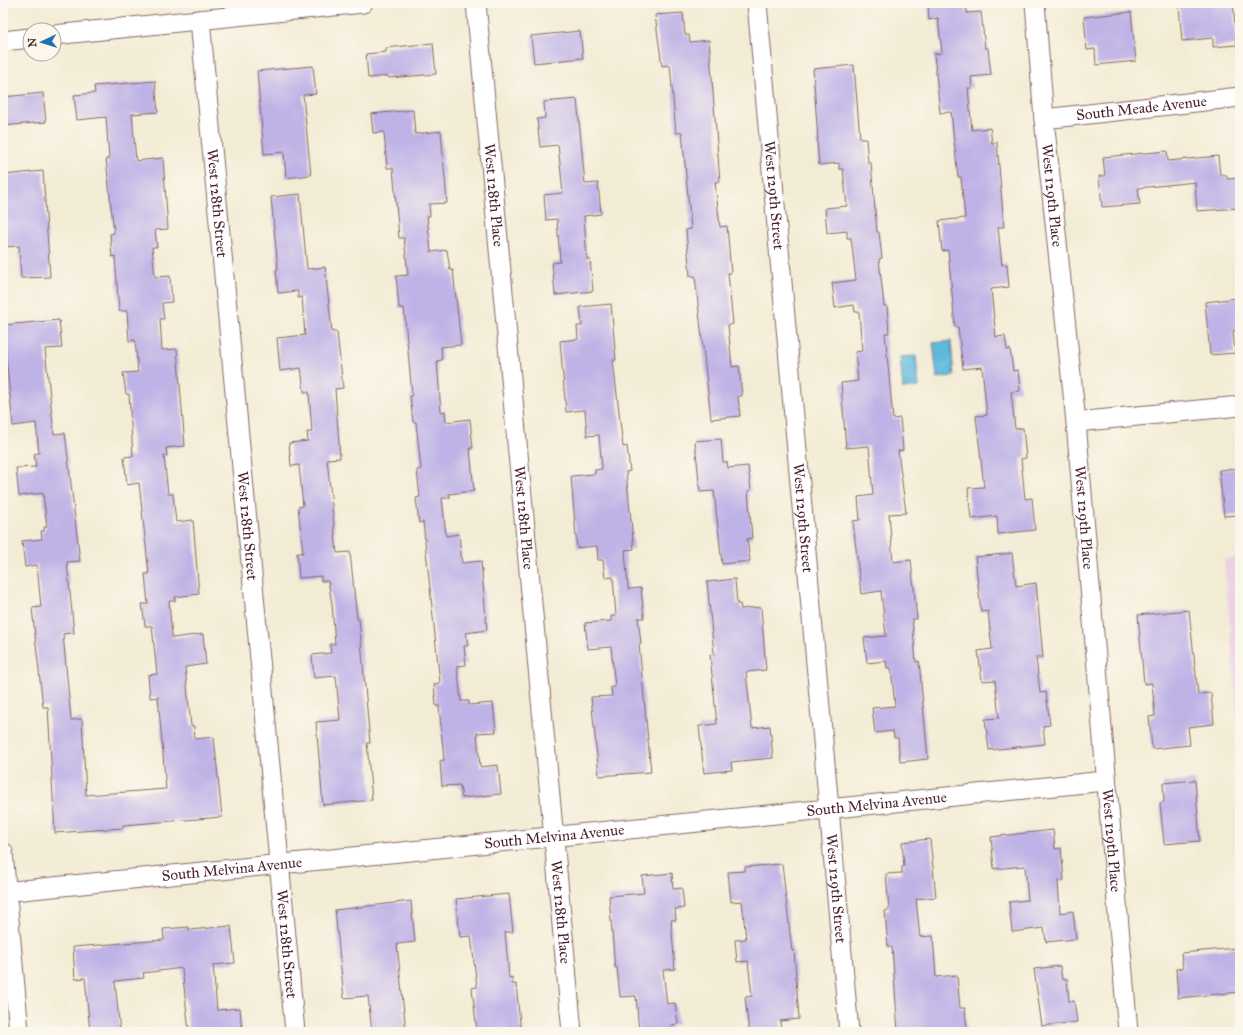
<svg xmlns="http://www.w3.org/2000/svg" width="1243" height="1035" viewBox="0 0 1243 1035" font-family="'IM FELL Great Primer',serif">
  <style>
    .built { fill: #eed0e7 }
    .water { fill: #5eb9dc; stroke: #546c84 }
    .building { fill: #bfb2e6 }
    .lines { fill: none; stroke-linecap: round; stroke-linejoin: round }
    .minor-casing { stroke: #856766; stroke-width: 21 }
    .minor { stroke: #fff; stroke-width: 19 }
    .labels { text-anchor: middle; stroke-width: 3; stroke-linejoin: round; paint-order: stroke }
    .street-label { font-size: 15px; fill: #4a1f2b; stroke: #fbf7ec }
  </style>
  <rect width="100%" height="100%" fill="#fbf7ec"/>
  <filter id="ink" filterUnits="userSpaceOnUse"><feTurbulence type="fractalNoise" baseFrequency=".025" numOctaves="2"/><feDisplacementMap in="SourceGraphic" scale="8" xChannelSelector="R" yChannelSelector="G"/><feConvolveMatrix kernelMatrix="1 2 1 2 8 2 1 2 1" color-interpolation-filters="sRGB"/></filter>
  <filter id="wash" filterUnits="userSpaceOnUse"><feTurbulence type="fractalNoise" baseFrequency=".012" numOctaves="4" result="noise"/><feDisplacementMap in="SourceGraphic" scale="16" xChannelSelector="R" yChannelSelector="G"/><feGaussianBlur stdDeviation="0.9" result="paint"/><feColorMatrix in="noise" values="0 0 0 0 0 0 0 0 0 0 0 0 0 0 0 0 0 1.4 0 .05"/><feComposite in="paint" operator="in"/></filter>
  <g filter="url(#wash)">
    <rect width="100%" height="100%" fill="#f3ecd5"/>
    <path class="built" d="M1240,558V744L1224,559Z"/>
    <path class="water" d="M951,341L954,376L937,378L933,343Z
      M916,356L919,387L903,389L900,357Z"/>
    <g id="blocks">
      <path class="building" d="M939,3H966L967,13L981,12L985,48H988L991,75L971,77L972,88H968L972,130L990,128L992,143L997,142L1004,227H998L1002,265L1007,264L1009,287L991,289L996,337L1005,336L1007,350L1010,349L1013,371L1018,370L1020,391L1011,392L1015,429L1023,428L1026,458L1021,459L1025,499L1032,498L1035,530L998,534L997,516L971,519L968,488L984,487L976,416L987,415L982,367L963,369L958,327H955L948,250L942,251L939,221L965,218L961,177H958L951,112L940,113L934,54L942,53L938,18L929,20L928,4Z
        M1202,3H1233L1237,45L1213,47V38L1182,41L1179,7L1202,5Z
        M1131,12L1136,61L1096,65L1095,49L1087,50L1084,17Z
        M683,13L685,35H689L690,42L709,40L720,182H715L720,227L727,226L731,273H728L733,324L728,325L732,367L739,366L742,396H738L740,416L711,419L695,276H690L686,230L691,229L682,132L676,133L670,65L662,66L655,15Z
        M580,31L583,58L534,63L531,36Z
        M433,43L436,74L389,78L388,76L368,78L366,54L386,52V48Z
        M854,65L860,139H866L868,163H871L877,232H879L882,258L879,259L884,306H887L889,333H885L893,419L900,418L903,450L898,451L906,513L889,514L893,562L911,560L917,619H912L916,662L919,661L928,759L900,762L898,738H894L893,731L875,733L872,708L895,706L891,668H887L886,661L867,663L864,638L886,636L881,591L861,594L853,521L860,520L858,497L873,495L869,446L846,448L844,423L841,383L858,381L855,352L862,351L859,312H855L854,305L835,308L832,283L856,280L851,238H847V231L827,233L825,208L847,206L843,169H839V163L819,165L817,140H818L813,69Z
        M313,66L316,94L303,95L311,175L286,178L284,152L264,154L257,71Z
        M155,81L158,112L132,114L136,161L163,158L168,229L155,230L157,247H152L155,277L170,276L172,302L162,303L164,319H160L162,350L177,349L185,446L166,448L167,456H164L168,494H173L176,522L193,520L199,594L175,597V601H169L172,638L203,634L206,664L185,667L191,726H194L195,739L214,737L222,817L123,825V828L55,833L48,707H43L32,608L41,607L37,565L25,567L22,541L42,539L41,531H44V527H47L43,493L19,496L16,468L36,467L34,454L39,453L36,423L13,426L3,325L59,320L62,348L45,349L54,434L65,433L80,561L67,562L74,633L63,634L71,720L82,719L86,795L166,789L158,697L150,698L148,675L157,674L152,626H145L142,604H148L145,574H149L139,483L127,485L124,457L133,456L129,394H126L123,373L138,372L135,340L129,341L127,311H119L115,256L112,257L110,234L114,233L106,159H109L106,117L77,120L74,95L95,93L94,86Z
        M43,93L46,122L3,126V97Z
        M577,99L585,184L598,183L601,214L584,216L587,260L590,259L593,291L555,295L552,263L560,262L557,219L546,220L544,195L563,193L558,145L540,147L537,119L545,118L544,102Z
        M413,110L415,134L441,131L447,203L429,204L430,216H427L431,252L447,250L450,270H453L461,345L441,347L442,360L437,361L441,412L445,411L446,422L470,419L473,448H470L474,491L449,494L450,498H442L446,536L459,534L462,563L481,561L487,630L466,633L468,646H464L466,665L457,666L461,701H469V705L493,703L496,732L477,733L480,767L498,765L501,794L462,798L460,785L442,786L440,761L444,760L439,706H436L434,684L440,683L423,522L419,523L416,498L420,497L417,470L421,469L416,422H413L410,396L412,395L404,308H399L396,276L408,275L404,238H399L393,168H387L384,132L373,133L371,114Z
        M1167,151L1168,161L1218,156L1220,175H1227V179L1240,178V208L1197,211L1195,182L1138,188L1140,204L1102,207L1099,176H1105L1103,157Z
        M43,171L50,277L21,278L19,246L3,247V175Z
        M300,194L307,269L325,267L332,332H337L343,388L335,389L340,458L327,459L337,553L350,552L357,619H359L370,743H367L372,800L323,805L316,722L340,720L336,676L314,678L312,655L331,653L330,644H335L332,604L328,581H321V576L299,578L297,553H303L298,507L303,506L299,465L291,466L289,443L308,441L307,432H312L309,392H304L301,368L280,371L277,338L305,335L302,297L298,298V291L278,293L276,269H278L271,197Z
        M1237,298V300H1240V331H1233L1235,353L1210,355L1205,302Z
        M611,304L616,360H613L623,447L627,446L630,471L626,472L634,549L625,550L628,589L641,588L644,618H638L641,644H639L651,772L599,776L591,697L612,696L611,687H615L611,647L588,649L585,623L611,621V616H616L613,577L605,578L603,560H598L597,546L577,548L571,476L595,474V470L602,469L599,435L587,436L585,410L566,412L560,341L578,339L577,326H582L580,307Z
        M721,439L723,462H727L728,468L748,466L751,490L748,491L752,538L747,539L750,561L722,564L714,491L700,492L695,441Z
        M1240,468V515L1224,516L1219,470Z
        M1012,553L1016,586L1036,583L1043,657H1036L1040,693L1046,692L1050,725L1043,726L1045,744L989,750L985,719L999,718L995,680L982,681L978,651L992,649L988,611L981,612L975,557Z
        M735,579L737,604H740L741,609L761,607L766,670L746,672L752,728L770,726L773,758L731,762L732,770L704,773L699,726L717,724L710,655L714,654L707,582Z
        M1189,610L1198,694L1211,693L1214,724L1188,727L1190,745L1152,749L1149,717L1155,716L1152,683L1144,684L1138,615Z
        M1195,780L1200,841L1164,844L1160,803L1164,802L1163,783Z
        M1053,830L1055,849L1061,848L1064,880L1058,881L1060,913L1073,911L1076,939L1046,942L1044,928L1012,932L1009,902L1028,900L1025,866L994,869L991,837Z
        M930,839L936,897L916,899L920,937L933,936L936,977L957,975L960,1008H965L967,1032H898L892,947H888L885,911L889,910L886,874L902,873V867L904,866L902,842Z
        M782,864L792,951L794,950L799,1019L780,1021L781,1032H749L745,997L752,996L748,961L737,962L735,940L746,939L742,901L731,902L728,872L745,871V867Z
        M672,873L673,889L682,888L684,908L675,909L676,920H671L675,969L663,970L667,1004L675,1003L678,1024L671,1025V1032H639L636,996L620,997L617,967L615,968L609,896L644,893L642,876Z
        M509,894L513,932H505L509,978L512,977V984H516L521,1032H477L472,988L477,987L471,936L460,937L456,899Z
        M411,901L415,942L397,944L406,1032H372L368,996L344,998L335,910Z
        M231,926L235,963L213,965L217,1010L240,1008L242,1032H189L182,968L143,973L144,978L115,981L120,1032H90L85,978L75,979L73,947L164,940L163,929L189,927V930Z
        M1236,948L1240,992L1178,998L1176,969L1183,968L1181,953Z
        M1060,966L1062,979H1067L1069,1001H1074L1077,1022L1042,1026L1034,969Z"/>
    </g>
  </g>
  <g filter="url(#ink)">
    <use href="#blocks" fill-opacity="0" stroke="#856766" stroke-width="1"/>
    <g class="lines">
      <defs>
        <g id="minor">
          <path id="s1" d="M476,3L572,1032"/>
          <path id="s2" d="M757,3L849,1032"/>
          <path id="s3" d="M1035,3L1044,119L1076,422L1128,1032"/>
          <path id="s4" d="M200,20L295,1032"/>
          <path d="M54,35L363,3"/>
          <path d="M3,41L30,38"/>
          <path id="s5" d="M1044,119L1240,97"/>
          <path d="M1076,422L1240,406"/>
          <path d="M3,852L19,1032"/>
          <path id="s6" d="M3,892L1105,781"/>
        </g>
      </defs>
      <use href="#minor" class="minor-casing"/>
      <use href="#minor" class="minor"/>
    </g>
  </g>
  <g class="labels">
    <g class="street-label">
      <text dy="5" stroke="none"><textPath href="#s5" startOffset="98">South Meade Avenue</textPath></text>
      <text dy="5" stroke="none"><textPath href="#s1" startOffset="193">West 128th Place</textPath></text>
      <text dy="5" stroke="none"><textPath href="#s2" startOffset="193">West 129th Street</textPath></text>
      <text dy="5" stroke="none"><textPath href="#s3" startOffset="193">West 129th Place</textPath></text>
      <text dy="5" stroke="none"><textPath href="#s4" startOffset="184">West 128th Street</textPath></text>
      <text dy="5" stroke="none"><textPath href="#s3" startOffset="517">West 129th Place</textPath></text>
      <text dy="5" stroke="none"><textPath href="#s1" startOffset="517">West 128th Place</textPath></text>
      <text dy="5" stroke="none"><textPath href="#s2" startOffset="517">West 129th Street</textPath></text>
      <text dy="5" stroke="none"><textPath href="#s4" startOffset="508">West 128th Street</textPath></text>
      <text dy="5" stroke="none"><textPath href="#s6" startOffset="878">South Melvina Avenue</textPath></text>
      <text dy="5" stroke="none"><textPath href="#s6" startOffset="554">South Melvina Avenue</textPath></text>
      <text dy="5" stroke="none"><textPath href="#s3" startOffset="841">West 129th Place</textPath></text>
      <text dy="5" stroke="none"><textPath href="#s6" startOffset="230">South Melvina Avenue</textPath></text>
      <text dy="5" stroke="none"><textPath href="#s2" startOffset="889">West 129th Street</textPath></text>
      <text dy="5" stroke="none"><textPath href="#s1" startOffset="913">West 128th Place</textPath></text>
      <text dy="5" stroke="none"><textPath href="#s4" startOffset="928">West 128th Street</textPath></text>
    </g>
  </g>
  <rect width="1243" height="1035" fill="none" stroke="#fbf7ec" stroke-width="16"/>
  <g transform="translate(42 42) rotate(266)"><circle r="19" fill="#fbf7ec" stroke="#b4a19f"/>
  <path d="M0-3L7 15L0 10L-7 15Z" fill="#1f6fb2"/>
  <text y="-6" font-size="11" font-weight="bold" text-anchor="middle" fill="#4a1f2b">N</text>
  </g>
</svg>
